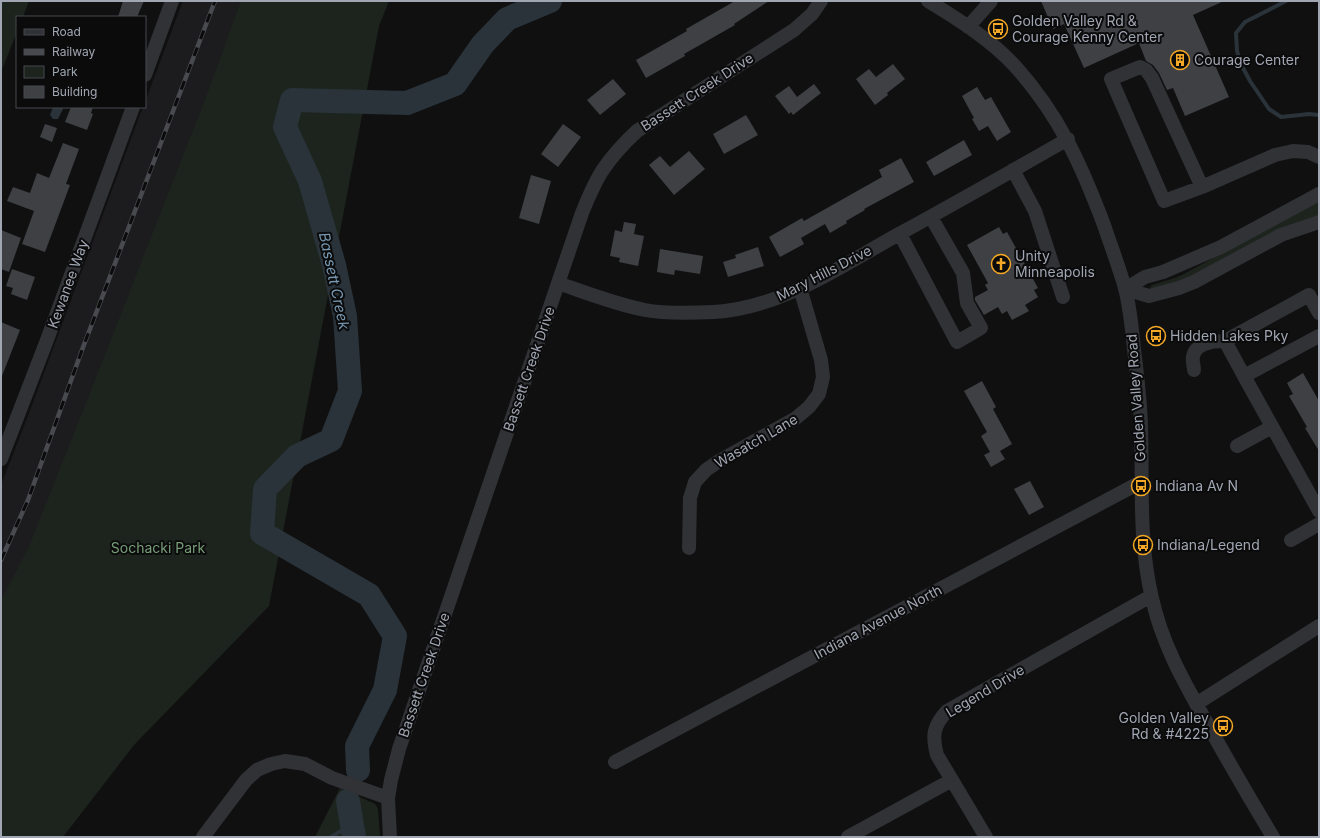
<svg xmlns="http://www.w3.org/2000/svg" width="1320" height="838" viewBox="0 0 1320 838" font-family="Inter,sans-serif">
  <style>
    .built { fill: #1c1c1e }
    .green { fill: #1c241d }
    .water { fill: #293339 }
    .lines { fill: none; stroke-linecap: round; stroke-linejoin: round }
    .stream { stroke: #293339; stroke-width: 4 }
    .river { stroke: #293339; stroke-width: 24 }
    .building { fill: #3e4044 }
    .minor { stroke: #313236; stroke-width: 14 }
    .rail-casing { stroke: #484a4f; stroke-width: 4.5 }
    .rail { stroke: #0b0b0c; stroke-width: 3; stroke-dasharray: 9; stroke-linecap: butt }
    .labels { text-anchor: middle; stroke-width: 4; stroke-linejoin: round; paint-order: stroke }
    .poi-label { font-size: 14px; fill: #a0a6b2; stroke: #0b0b0c; text-anchor: start }
    .street-label { font-size: 14px; fill: #a0a6b2; stroke: #0b0b0c }
    .park-label { font-size: 14px; fill: #779e78; stroke: #0b0b0c }
    .water-label { font-size: 15px; font-style: italic; fill: #7696af; stroke: #0b0b0c }
  </style>
  <rect width="100%" height="100%" fill="#101011"/>
  <path class="built" d="M183,1H250L1,629V485L28,416L138,120L143,107H145V102Z"/>
  <path class="green" d="M1,1H29L23,17H17V32L1,72Z
    M241,1H389L379,26L269,606L134,745L63,837H1V600L28,549L77,426L206,97Z
    M1319,200V217L1186,282L1151,289L1150,287L1152,285L1175,278L1184,274Z
    M340,788L375,804L378,809L380,837H315Z"/>
  <path class="water" d="M53,107H64L58,119H53L50,115Z"/>
  <g class="lines">
    <path class="stream" d="M1286,1L1245,22L1236,33L1237,51L1242,66L1250,81L1269,109L1281,117L1309,114L1319,115
      M331,837L346,828L351,821"/>
    <path class="river" d="M358,770L357,746L385,690L395,636L369,595L262,533L265,489L297,456L331,440L350,391L345,316L334,265L310,181L285,127L292,100L407,103L455,84L483,44L507,19L550,1
      M348,801L354,837"/>
  </g>
  <path class="building" d="M123,1H144L137,17H118Z
    M735,1H769L734,24L735,25L684,54L685,56L646,78L636,60L687,31L686,29Z
    M1041,1H1224L1193,15L1229,97L1185,116L1173,88L1167,90L1159,73L1153,65L1146,61L1139,43L1084,68L1064,24L1053,29Z
    M893,64L905,79L887,93L888,95L875,105L856,79L869,69L876,77Z
    M613,79L626,94L600,115L587,100Z
    M814,84L821,93L793,115L791,112L789,114L775,96L789,86L797,97Z
    M977,87L985,100L991,97L1011,132L997,141L988,126L979,131L972,119L974,118L962,96Z
    M71,107H93L91,113L93,114L87,130L65,122Z
    M746,115L758,135L724,154L713,134Z
    M45,124L57,128L52,142L40,137Z
    M563,124L581,137L558,167L541,154Z
    M964,140L972,155L934,176L926,162Z
    M63,143L79,149L66,184L70,185L45,252L22,244L34,211L7,201L13,187L30,193L37,173L49,178Z
    M689,151L705,169L674,195L649,165L660,156L670,167Z
    M901,158L914,182L864,209L865,210L846,221L847,223L830,233L825,224L801,238L804,244L780,257L769,237L802,218L804,221L882,177L879,170Z
    M531,175L551,181L539,224L519,218Z
    M624,222L636,224L634,234L644,236L638,266L619,262L620,258L610,256L615,230L622,232Z
    M999,227L1003,234L1007,232L1038,288L1034,290L1038,297L1025,305L1029,311L1012,320L1007,311L1002,314L998,307L984,315L975,300V297L988,290L985,285L988,283L967,245Z
    M1,230L21,238L9,272L1,269Z
    M758,247L764,266L728,277L723,262L736,258L735,255Z
    M660,249L703,256L700,274L675,270L674,275L657,272Z
    M12,269L35,277L27,300L11,294L13,288L6,286Z
    M1,322L20,330L2,376H1Z
    M1303,373L1319,401V451L1305,428L1307,427L1289,396L1293,394L1287,383Z
    M982,381L996,407L993,409L1012,444L1000,451L1005,459L991,467L984,455L990,452L981,436L987,432L964,391Z
    M1030,481L1044,507L1029,515L1014,489Z"/>
  <g class="lines">
    <path class="minor" d="M928,1C958,19 991,40 1015,66C1059,115 1081,164 1104,225C1111,246 1119,267 1125,288C1130,308 1132,328 1134,349C1137,373 1140,399 1141,424C1143,483 1138,539 1152,598C1162,644 1184,682 1207,723C1228,761 1250,799 1273,837
      M968,27L991,1
      M145,75L172,1
      M1013,170L1035,211L1063,297
      M1202,187L1152,78L1146,70L1140,67L1111,79L1164,201L1202,187L1275,155L1293,151L1308,152L1319,157
      M900,234L957,342L981,328L967,303L963,273L931,217
      M558,283C587,293 615,304 645,310C666,314 692,313 714,312C782,308 841,266 899,234C956,203 1012,171 1068,139
      M1125,289L1145,277L1163,272L1221,247L1319,194
      M1125,289L1149,296L1179,288L1194,282L1281,235L1319,222
      M1319,336L1244,376L1319,511
      M1225,341L1244,376
      M1194,370C1194,366 1192,361 1193,357C1195,343 1214,341 1225,341L1309,295L1319,313
      M1237,446L1272,427
      M1,459L47,340L133,107
      M1291,540L1319,524
      M689,548L690,498L695,482L706,470L719,461L796,418L809,407L819,394L823,377L821,360L800,288
      M1196,704L1319,626
      M615,762L1141,482
      M203,837L246,780L257,770L271,764L285,761L305,764L332,778L388,798
      M390,837L388,798L391,780L399,749L582,213C588,198 594,184 602,171C612,156 624,143 637,131L794,30L812,14L821,1
      M848,837L952,780
      M986,837L937,755C932,736 933,726 947,711L1151,596"/>
    <defs>
      <path id="rail" d="M1,560L28,500L82,350L215,1"/>
    </defs>
    <use href="#rail" class="rail-casing"/>
    <use href="#rail" class="rail"/>
  </g>
  <defs>
    <symbol id="bus-ring" viewBox="-11 -11 22 22"><circle r="9.5" fill="#0b0b0c" stroke="#f4a825" stroke-width="1.5"/><path d="M-5-6H5V4H4V6H2V4H-2V6H-4V4H-5ZM-3.5-4V0h7V-4ZM-3.5 1.2v1.5H-2V1.2ZM2 1.2v1.5H3.5V1.2Z" fill="#f4a825"/></symbol>
    <symbol id="building-ring" viewBox="-11 -11 22 22"><circle r="9.5" fill="#0b0b0c" stroke="#f4a825" stroke-width="1.5"/><path d="M-4-6H4V6H1V3H-1V6H-4ZM-2.5-4.3h1.7v1.8h-1.7ZM.8-4.3h1.7v1.8H.8ZM-2.5-1h1.7V.8h-1.7ZM.8-1h1.7V.8H.8Z" fill="#f4a825"/></symbol>
    <symbol id="church-ring" viewBox="-11 -11 22 22"><circle r="9.5" fill="#0b0b0c" stroke="#f4a825" stroke-width="1.5"/><path d="M-1.2-6h2.4v3.5h3.3v2.4h-3.3V6h-2.4V-.1h-3.3v-2.4h3.3Z" fill="#f4a825"/></symbol>
  </defs>
  <g fill-rule="evenodd">
    <use href="#bus-ring" x="987" y="18" width="22" height="22"/>
    <use href="#building-ring" x="1169" y="49" width="22" height="22"/>
    <use href="#church-ring" x="990" y="253" width="22" height="22"/>
    <use href="#bus-ring" x="1145" y="325" width="22" height="22"/>
    <use href="#bus-ring" x="1130" y="475" width="22" height="22"/>
    <use href="#bus-ring" x="1132" y="534" width="22" height="22"/>
    <use href="#bus-ring" x="1212" y="715" width="22" height="22"/>
  </g>
  <g class="labels">
    <g class="poi-label">
      <text x="1012" y="26">Golden Valley Rd &amp;<tspan x="1012" dy="16">Courage Kenny Center</tspan></text>
      <text x="1194" y="65">Courage Center</text>
      <text x="1015" y="261">Unity<tspan x="1015" dy="16">Minneapolis</tspan></text>
      <text x="1170" y="341">Hidden Lakes Pky</text>
      <text x="1155" y="491">Indiana Av N</text>
      <text x="1157" y="550">Indiana/Legend</text>
      <text x="1209" y="723" text-anchor="end">Golden Valley<tspan x="1209" dy="16">Rd &amp; #4225</tspan></text>
    </g>
    <g class="street-label">
      <text transform="translate(697 92) rotate(-33)" y="5">Bassett Creek Drive</text>
      <text transform="translate(824 273) rotate(-27)" y="5">Mary Hills Drive</text>
      <text transform="translate(68 284) rotate(-70)" y="5">Kewanee Way</text>
      <text transform="translate(529 369) rotate(-71)" y="5">Bassett Creek Drive</text>
      <text transform="translate(1136 398) rotate(-94)" y="5">Golden Valley Road</text>
      <text transform="translate(756 441) rotate(-30)" y="5">Wasatch Lane</text>
      <text transform="translate(878 622) rotate(-28)" y="5">Indiana Avenue North</text>
      <text transform="translate(424 675) rotate(-71)" y="5">Bassett Creek Drive</text>
      <text transform="translate(985 691) rotate(-31)" y="5">Legend Drive</text>
    </g>
    <g class="park-label">
      <text x="158" y="553">Sochacki Park</text>
    </g>
    <g class="water-label">
      <text transform="translate(334 281) rotate(78)" y="5">Bassett Creek</text>
    </g>
  </g>
  <rect width="1320" height="838" fill="none" stroke="#a0a6b2" stroke-width="4"/>
  <rect x="16" y="16" width="130" height="92" fill="#0b0b0c" stroke="#47494e"/>
  <rect x="24" y="29" width="20" height="6" fill="#313236" stroke="#47494e"/>
  <text x="52" y="36" font-size="12" fill="#a0a6b2">Road</text>
  <rect x="24" y="49" width="20" height="6" fill="#484a4f" stroke="#47494e"/>
  <text x="52" y="56" font-size="12" fill="#a0a6b2">Railway</text>
  <rect x="24" y="66" width="20" height="12" fill="#1c241d" stroke="#47494e"/>
  <text x="52" y="76" font-size="12" fill="#a0a6b2">Park</text>
  <rect x="24" y="86" width="20" height="12" fill="#3e4044" stroke="#47494e"/>
  <text x="52" y="96" font-size="12" fill="#a0a6b2">Building</text>
</svg>
